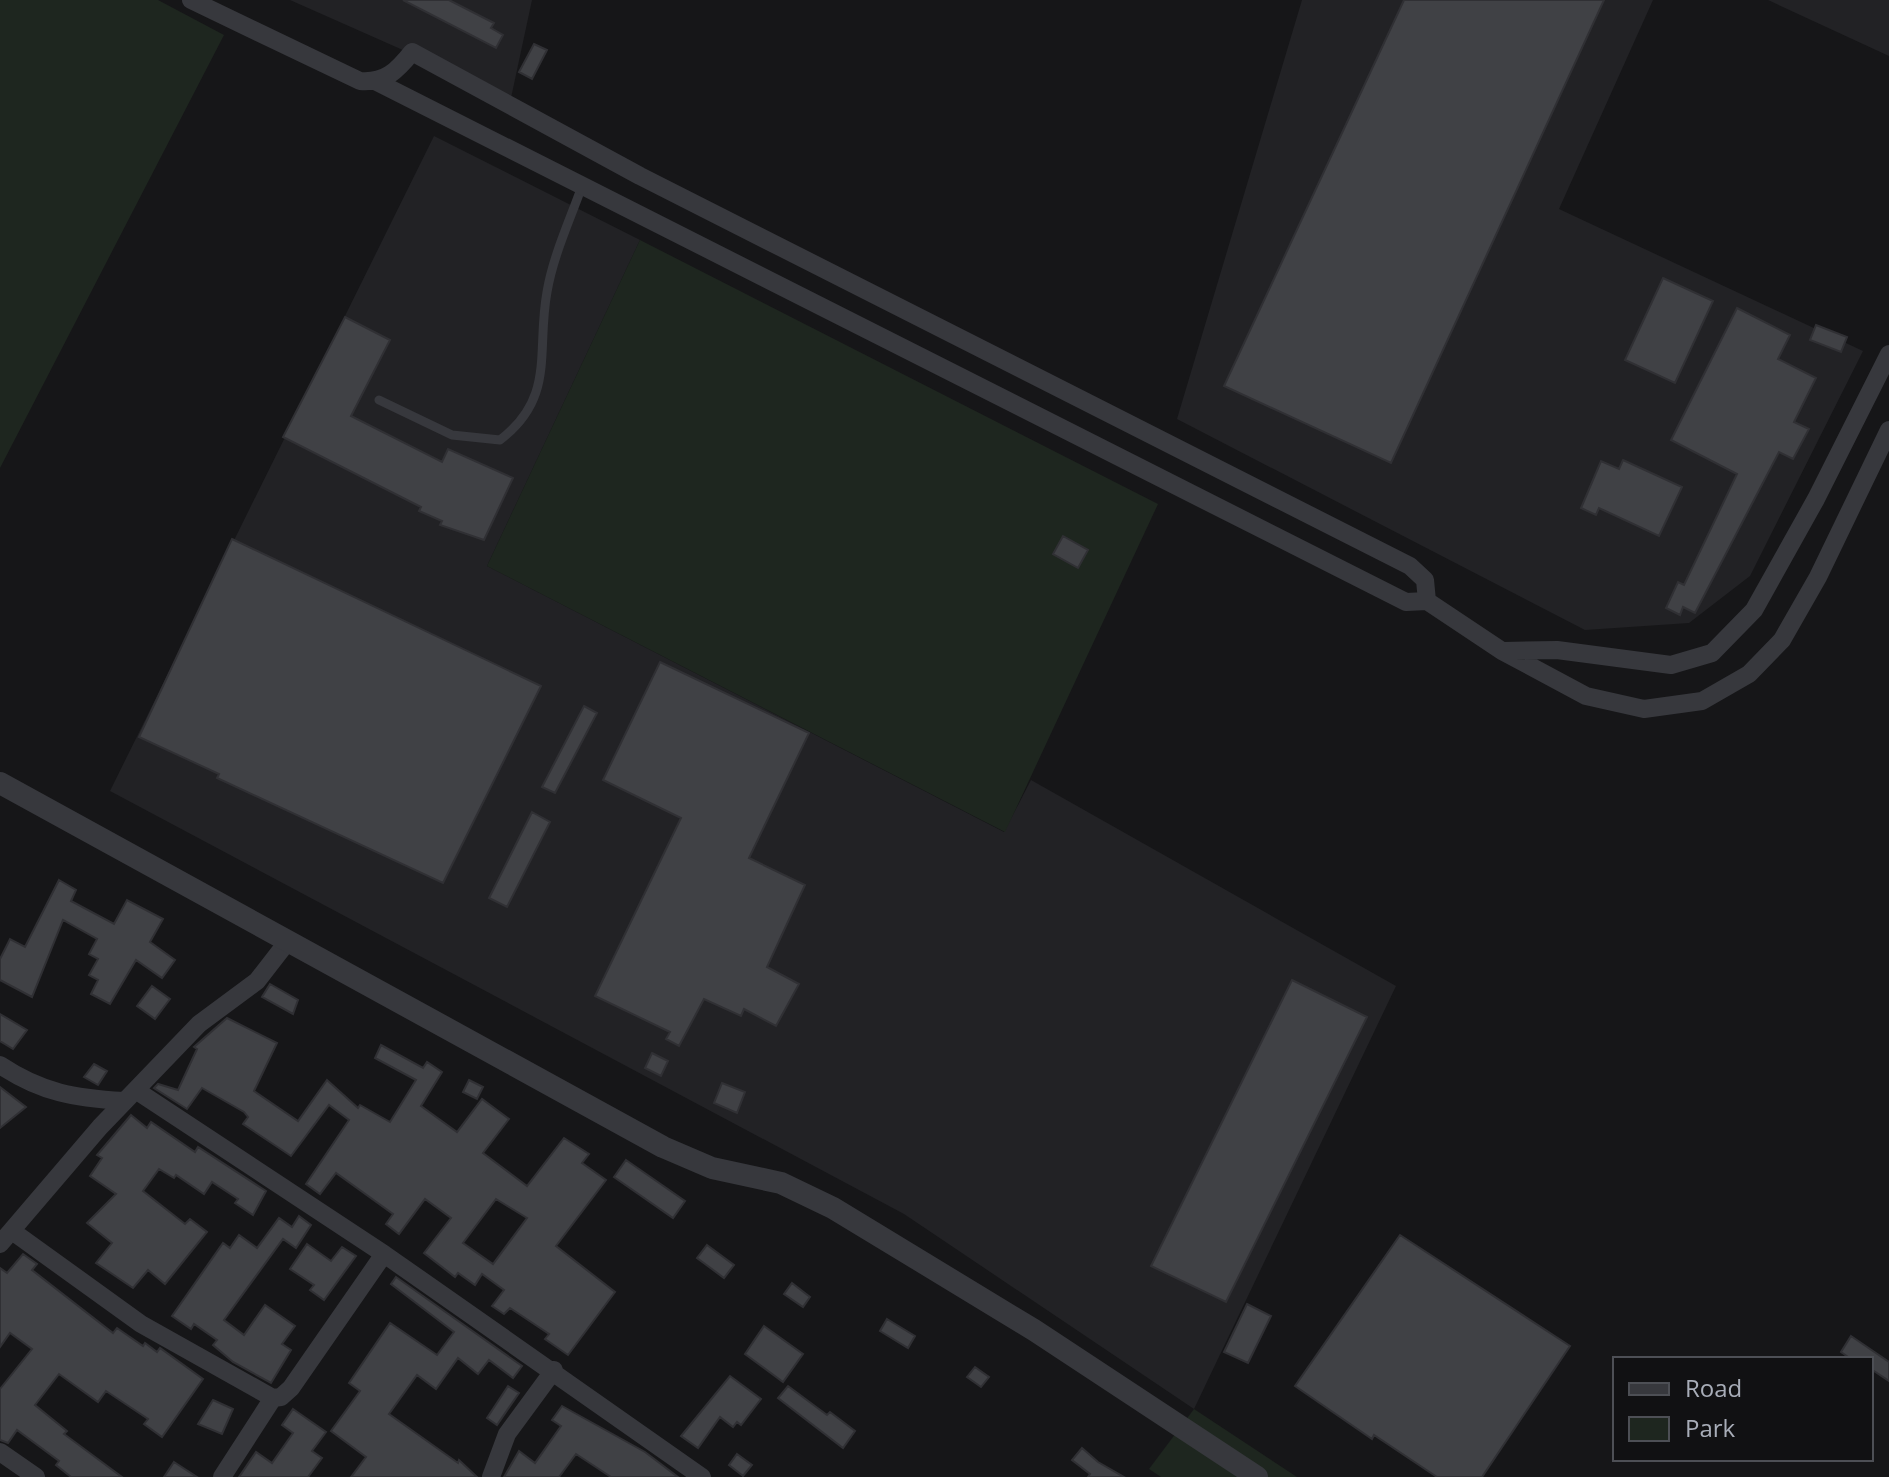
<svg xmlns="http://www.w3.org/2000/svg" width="1889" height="1477" viewBox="0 0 1889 1477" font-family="'Open Sans',sans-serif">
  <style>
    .built { fill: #222225 }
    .green { fill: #1e261f }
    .building { fill: #404145; stroke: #303034; stroke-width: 2; fill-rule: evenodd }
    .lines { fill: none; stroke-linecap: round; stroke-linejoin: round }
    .service { stroke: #37383d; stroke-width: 9 }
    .minor { stroke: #37383d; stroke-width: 18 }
    .tertiary { stroke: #37383d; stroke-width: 22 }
  </style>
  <rect width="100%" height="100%" fill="#161618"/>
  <path class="built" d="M290,0H532L511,98Z
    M1302,0H1653L1559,209L1863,351L1750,576L1689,623L1585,630L1177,419Z
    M1768,0H1889V56Z
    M434,136L640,240L487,566L1004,832L1031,780L1396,986L1194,1409L904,1214L110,791Z"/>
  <path class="green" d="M0,0H158L224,35L0,468Z
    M640,240L1158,504L1005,832L487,566Z
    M1194,1409L1297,1477H1161L1149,1469Z"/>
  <path class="building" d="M403,0H449L494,23L491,28L503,35L496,48Z
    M1404,0H1604L1391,463L1224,386Z
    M534,44L547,50L532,79L519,72Z
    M1663,278L1713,301L1675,383L1625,360Z
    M1737,308L1790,335L1778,359L1816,378L1794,422L1809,429L1793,459L1779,452L1695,613L1683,607L1680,615L1666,608L1678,582L1684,585L1737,474L1671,440Z
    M345,317L390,340L351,416L442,462L448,449L513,478L484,540L440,525L442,521L419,511L421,507L283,437Z
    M1816,325L1847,337L1841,352L1810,340Z
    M1623,460L1682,487L1659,536L1599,508L1596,515L1581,508L1601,461L1619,469Z
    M1063,536L1088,550L1078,568L1053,554Z
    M232,539L541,686L443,883L217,778L219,774L139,737Z
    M660,662L809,733L749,858L805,885L767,967L799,984L776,1026L744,1009L741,1016L704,999L679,1046L666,1039L670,1032L595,996L681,818L603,780Z
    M584,706L597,713L555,793L542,787Z
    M532,812L550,822L507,907L489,898Z
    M59,880L76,890L71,901L114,924L127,900L163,919L150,942L175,960L162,978L136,960L110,1004L91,994L98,980L89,975L98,959L89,954L97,939L63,920L32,997L0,980V959L10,939L25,947Z
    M1292,980L1367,1017L1226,1302L1151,1266Z
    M270,984L298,1000L293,1014L262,997Z
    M152,986L170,999L155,1019L137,1006Z
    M0,1014L27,1030L13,1049L0,1041Z
    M227,1018L277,1043L254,1091L298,1121L327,1080L358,1108L360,1105L390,1122L416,1080L375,1058L381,1045L423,1068L427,1062L442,1072L421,1106L457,1132L482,1099L509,1119L483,1153L527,1186L564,1138L589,1154L582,1163L606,1180L556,1246L615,1292L568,1355L545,1339L549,1334L510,1308L504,1314L492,1306L504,1290L482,1274L475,1285L458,1273L455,1277L424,1253L451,1218L425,1199L399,1234L386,1224L393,1214L336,1173L320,1194L306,1184L349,1120L329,1105L291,1156L243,1124L248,1117L244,1112L202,1088L187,1109L154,1088L158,1084L178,1090L197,1049L194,1047ZM496,1199L527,1218L493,1264L463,1243Z
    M652,1053L668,1061L661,1076L645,1068Z
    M94,1064L107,1071L98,1085L84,1077Z
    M469,1080L483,1087L477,1099L463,1092Z
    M722,1083L745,1092L737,1113L714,1103Z
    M0,1087L26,1107L0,1128Z
    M131,1115L147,1128L151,1122L195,1152L198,1147L266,1191L253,1215L235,1203L238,1199L212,1182L204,1194L176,1175L174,1178L159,1169L143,1191L185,1224L190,1219L207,1232L165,1284L148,1270L133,1288L96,1263L112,1243L87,1223L116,1194L90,1176L102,1158L97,1155Z
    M626,1160L685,1201L673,1218L614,1177Z
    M299,1216L311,1225L296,1248L283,1239L224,1320L244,1335L265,1305L295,1326L282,1344L291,1350L271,1383L233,1362L213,1345L217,1340L194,1324L191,1329L172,1316L223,1243L230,1248L239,1235L257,1248L279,1218L292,1227Z
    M1400,1235L1570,1346L1482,1477H1437L1374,1435L1372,1439L1295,1386Z
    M307,1244L331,1261L342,1247L356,1256L324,1300L310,1290L314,1285L290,1269Z
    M707,1245L734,1265L724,1278L697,1258Z
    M23,1254L37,1264L32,1270L113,1333L117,1328L143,1346L145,1343L157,1352L160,1348L203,1379L162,1437L144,1424L148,1419L106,1391L98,1402L59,1374L35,1405L67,1431L64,1434L122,1477H71L56,1465L59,1461L17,1430L8,1443L0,1440V1389L32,1349L10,1333L0,1347V1268L7,1273Z
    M396,1277L522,1366L513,1378L489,1360L478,1374L458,1358L436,1389L417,1375L389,1414L458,1463L459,1460L477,1477H351L366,1457L331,1431L360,1391L349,1383L390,1323L437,1355L454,1332L391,1284Z
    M792,1283L810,1297L803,1307L784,1294Z
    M1247,1304L1271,1316L1248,1363L1224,1352Z
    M887,1319L915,1336L908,1348L880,1331Z
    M764,1326L803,1354L783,1382L745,1354Z
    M1851,1336L1889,1362V1381L1871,1369V1359H1851L1841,1352Z
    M975,1367L989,1377L981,1387L967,1377Z
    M730,1376L761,1399L741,1425L737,1422L733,1427L720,1417L698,1448L681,1436Z
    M508,1386L519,1393L497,1425L487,1418Z
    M788,1386L827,1415L830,1412L855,1431L843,1448L778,1398Z
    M213,1400L233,1409L222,1434L198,1424Z
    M562,1406L645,1452L678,1477H611L576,1454L559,1477H504L519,1451L535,1463L561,1426L552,1420Z
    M293,1409L326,1432L312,1451L322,1458L308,1477H239L256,1452L272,1463L293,1433L282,1425Z
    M1082,1448L1098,1462L1124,1477H1088L1090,1474L1072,1460Z
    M737,1454L752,1465L743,1476L729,1465Z
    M174,1462L197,1477H164Z"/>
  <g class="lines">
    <path class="service" d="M379,400L452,435L500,440C556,397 536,352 547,292C553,256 570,220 582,186"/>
    <path class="minor" d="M191,0L360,81C385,83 397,71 412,52L640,176L1410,566L1425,580L1427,601
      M377,82L1406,602L1427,601L1502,651L1586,696L1644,709L1702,701L1749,674L1782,640L1818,577L1889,430
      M1504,651L1557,650L1671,665L1712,653L1754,610L1816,499L1889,354
      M0,1065C42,1093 75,1098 124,1101
      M137,1091L384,1254L702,1477
      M12,1231L141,1324L273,1398L281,1397L291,1388L384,1254
      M0,1244L100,1127L199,1024L257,981L288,941
      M0,1452L36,1477
      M222,1477L273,1398
      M491,1477L507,1434L554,1370"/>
    <path class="tertiary" d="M0,783L663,1147L712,1168L781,1183L833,1208L1034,1330L1257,1477"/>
  </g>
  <rect x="1613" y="1357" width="260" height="104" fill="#111113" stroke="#4d4f55" stroke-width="2"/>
  <rect x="1629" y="1383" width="40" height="12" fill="#37383d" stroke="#4d4f55" stroke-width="2"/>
  <text x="1685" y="1397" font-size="24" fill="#a8adb8">Road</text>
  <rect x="1629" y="1417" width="40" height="24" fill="#1e261f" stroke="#4d4f55" stroke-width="2"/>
  <text x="1685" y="1437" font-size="24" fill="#a8adb8">Park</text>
</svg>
